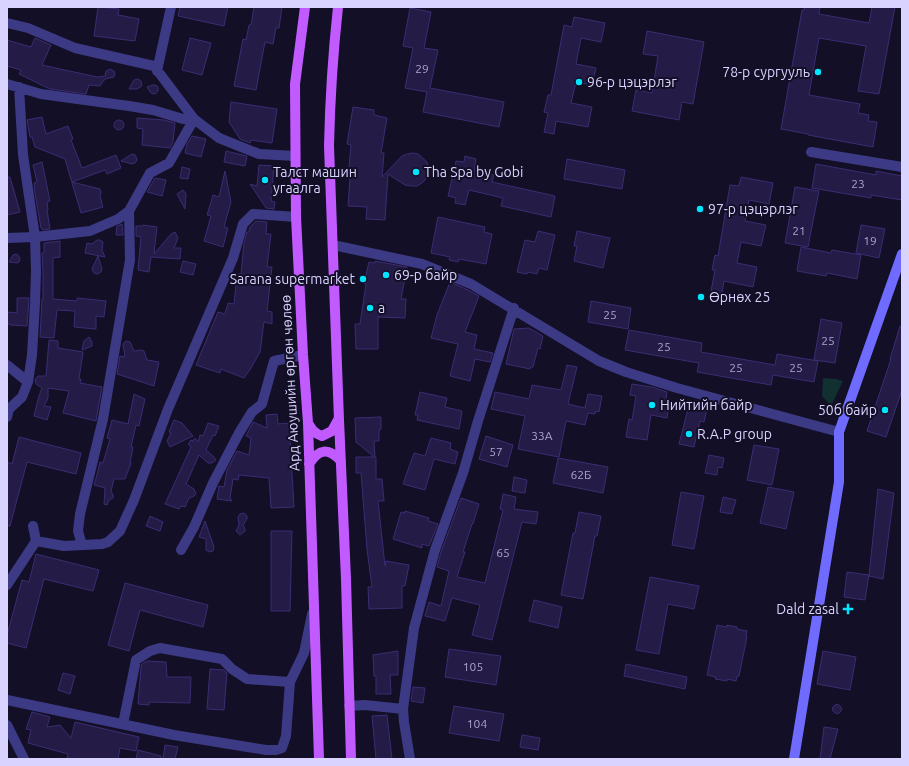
<svg xmlns="http://www.w3.org/2000/svg" width="909" height="766" viewBox="0 0 909 766" font-family="Ubuntu,sans-serif">
  <style>
    .green { fill: #12302f }
    .building { fill: #241b47; stroke: #3b2d73 }
    .lines { fill: none; stroke-linecap: round; stroke-linejoin: round }
    .street { stroke: #3d3a85; stroke-width: 10 }
    .secondary { stroke: #6f6bff; stroke-width: 10 }
    .primary { stroke: #c25bff; stroke-width: 10 }
    .poi-dot { fill: #00e5ff; stroke: #130f26; stroke-width: 1.5 }
    .labels { text-anchor: middle; stroke-width: 4; stroke-linejoin: round; paint-order: stroke }
    .number-label { font-size: 12px; fill: #aca6d1 }
    .poi-label { font-size: 14px; fill: #d9d4ff; stroke: #130f26; text-anchor: start }
    .street-label { font-size: 14px; fill: #d9d4ff; stroke: #130f26 }
  </style>
  <rect width="100%" height="100%" fill="#130f26"/>
  <path class="green" d="M823,378L836,379L843,381L831,406L822,396Z"/>
  <path class="building" d="M98,7L119,9L118,15L139,19L135,41L94,36Z
    M180,7H228L224,26L178,16Z
    M254,7H282L279,28H276L273,44L265,42L256,90L234,86L243,39L246,40L249,25H251Z
    M805,7H820L819,14L869,23L872,7H895L879,94L858,91L866,46L819,38L809,95L860,104L858,113L869,115L868,121L877,122L873,147L808,135V134L781,129L802,10H804Z
    M410,8L431,12L424,48L438,50L430,88L504,102L499,127L423,112L427,92L405,88L413,48L403,46Z
    M574,17L605,23L601,42L581,38L576,64L596,68L592,85L576,82L571,103L592,107L588,127L556,121L554,134L544,132L548,113L544,112L548,95H551L564,25L572,27Z
    M647,31L704,42L693,104L682,102L679,120L632,111L636,90L652,93L658,56L643,54Z
    M35,38L51,45L42,65L97,77L105,76L106,71L111,69L115,72L114,77L105,79L100,86L89,85L86,94L50,89L19,74L21,70L7,66V40L31,47Z
    M190,38L211,43L202,75L182,70Z
    M138,79L141,81L142,86L137,89H129L134,80Z
    M153,85H156L158,87V91L155,94L151,93L147,87Z
    M231,102L277,109L272,143L251,140L250,143L240,139L229,122Z
    M353,107L374,110V115L387,118L381,153H384L382,177L402,156L407,154L413,153L418,154L427,162L428,168V173L426,179L422,183L417,186H411L405,185L388,174L385,220L366,219L367,207L348,206L350,178H348L351,145L347,144Z
    M42,117L46,134L68,126L73,139L71,140L82,168L116,155L121,168L107,174L105,170L72,182L100,189L101,192L100,196L103,207L81,213L65,159L35,147L32,137H30L27,120Z
    M137,118L164,120L175,123L173,142L170,148L142,145L143,129L137,128Z
    M114 125a5 5 0 1 1 10 0a5 5 0 1 1-10 0Z
    M192,136L206,139L201,157L185,153L187,144Z
    M226,151L247,156L245,166L224,162Z
    M132,154L135,155L136,157L137,160L135,163L132,164L121,161Z
    M465,156L476,159L474,171L494,175L492,182L555,196L551,217L501,206L503,198L469,190L465,205L455,203L456,198L448,196L456,161L464,162Z
    M567,159L625,170L622,189L564,179Z
    M42,162L50,201L47,202L48,210H47L50,229L43,230L41,228L35,193L34,183L37,182L33,165Z
    M816,164L876,175V171L902,176V200L871,195V198L812,188Z
    M259,165L274,166L271,201L275,202L274,209L266,208L250,184L257,186Z
    M182,167L190,169L188,179L180,178Z
    M225,171L231,202L224,227L228,228L223,247L204,241L211,216L207,215L213,195L219,197Z
    M7,177H10L20,212L7,215Z
    M741,177L773,183L769,204L749,200L745,221L766,225L761,246L741,242L737,263L757,267L753,287L724,281L722,293L711,291L715,270H712L715,255L718,256L730,185L739,186Z
    M155,178L166,180L162,196L147,192Z
    M795,187L819,191L808,247L785,243Z
    M183,190L186,194L185,209L177,194Z
    M438,217L485,227L484,232L492,234L486,264L459,259L458,262L449,260L450,257L431,253Z
    M256,221L267,222L266,234H271L267,267H272L267,311L272,312V324L264,322L260,352L251,368L244,378L221,369L220,373L196,365L218,312L225,314L228,303L234,304L237,274H241L244,243L247,232H249L250,227Z
    M122,224L123,235H116L117,226Z
    M143,225L157,227L154,254L171,234L175,232L178,238L174,248H181L180,259L151,257L149,272L138,270L141,237L136,236V226H142Z
    M861,225L885,229L879,258L856,253Z
    M538,231L555,235L547,270L539,268L537,274L528,272L527,274L517,272L525,240L535,242Z
    M577,231L610,238L603,268L574,261L577,246H574Z
    M97,240H100L103,242L102,250L105,257L85,253L87,243L92,244Z
    M60,241V257L53,258V299L77,301V298L106,301L104,317L96,316V329L74,327L75,311L57,310L54,338L40,337L42,299H43V272L42,253H44V243Z
    M801,247L831,253L832,250L861,255L857,279L827,273L826,276L797,271Z
    M17,254L20,258L19,262L17,263L9,262L13,255Z
    M98,256L102,269L101,272L97,274L94,273L92,269Z
    M183,261L196,264L193,275L180,272Z
    M375,261L407,267L401,299H406L405,318L378,317V349H356L355,324H360L366,284L364,283L369,262L375,263Z
    M450,282L468,290L479,296L465,332L477,335L474,349L493,353L490,362L475,359L470,381L450,376L458,344L431,338L437,315Z
    M17,298H29L27,326L10,325V324H7V312L17,313Z
    M591,301L631,308L628,329L588,322Z
    M821,319L842,323L835,363L814,360Z
    M900,326L902,327V390L886,437L867,431L891,359H890Z
    M529,328L543,336L540,349L538,348L533,367H531L530,369L506,364L514,329Z
    M629,330L702,343L701,352L775,365L777,354L818,361L814,382L773,375L771,385L697,372L699,363L625,350Z
    M89,337L92,342V346L82,350L84,341Z
    M49,340L58,341V348L83,352L79,379H81L80,383L102,387L96,421L63,413L69,391L48,388V398L44,406L51,407L47,420L34,416L39,396L42,388L36,384L35,380L38,376H46Z
    M126,341L130,342L134,351L141,350L144,351L147,360L159,362L154,386L117,374L120,356L125,357L123,344Z
    M567,365L577,367L568,404L585,408L588,394L602,396L599,412L596,411L595,414L588,413L585,425L566,421L559,457L518,449L525,416L491,409L495,392L529,399L532,385L561,390Z
    M632,384L652,387L667,392L666,398L670,399L667,418L651,415L647,440L626,437L629,419L632,420L636,396L630,395Z
    M420,392L447,398L445,407L462,411L459,429L417,420L418,415H415Z
    M134,394L145,399L139,426L136,425L131,447H133L130,463H131L125,479H114L111,491L113,495V498L109,500L107,505L104,504L105,488L94,485L97,475L100,462L103,463L110,439L107,438L112,420L128,424Z
    M689,405L707,409L704,422L700,421L694,447L679,444Z
    M277,414L278,424L289,423L294,507L271,508L269,478L239,475L238,480L233,479L230,498L232,501L217,499L219,486L224,487L227,470L237,451L249,455L251,438L246,436L253,422L267,428L266,415Z
    M381,417V429L379,430V441H374L375,457H376V479H382L384,501H378L385,566L386,561L409,565L405,586H402V608L369,609L368,587H372L367,549L361,473H356V457H374L356,442L355,418Z
    M174,420L182,423L193,436L170,447L167,441L171,433L169,432Z
    M208,423L219,426L215,436L213,435L206,450L213,456L216,460L212,463H208L199,455L186,484L194,489L196,494L194,496L189,498L185,507L181,506L179,509L165,504L191,447L188,444L191,440L193,441L195,438L198,442L200,435L203,436Z
    M486,436L513,445L507,467L479,459Z
    M19,437L81,453L76,474L27,462L10,526H7V462L12,464Z
    M431,438L451,443L450,449L458,452L455,464L434,459L425,490L403,484L414,453L425,456Z
    M754,445L779,449L772,485L747,480Z
    M709,455L724,458L722,468L718,467L717,475L705,473Z
    M558,458L608,467L603,493L553,483Z
    M514,477L527,480L525,493L512,491Z
    M768,487L794,492L786,529L760,523Z
    M878,489L894,493L883,579L869,576Z
    M681,492L704,496L694,549L672,545Z
    M503,494L516,497L514,509L538,512L536,524L522,522L492,640L472,635L480,605L452,598L445,621L425,616L429,602L441,606L449,571L437,567L441,552L461,498L479,504L473,524H472L463,552H465L457,577L485,583L503,510L500,509Z
    M723,497L736,500L732,514L720,512Z
    M405,511L429,518L428,521L438,524L429,546L422,544V548L393,539L401,512L405,513Z
    M579,512L601,516L597,536H595L583,599L561,595L573,533H575Z
    M244,513L247,516V519L243,525L245,529V531L240,535L236,531L239,525L238,517L240,514Z
    M150,516L163,522L160,531L146,526Z
    M205,521L214,547L213,551L210,552L206,550V539L199,537Z
    M271,531H292L290,611H271Z
    M36,554L99,570L93,591L44,579L26,648L7,643V635L22,580L29,582Z
    M847,572L869,575L865,600L844,597Z
    M650,577L699,586L694,609L668,604L659,654L636,650Z
    M125,583L208,605L203,627L140,610L129,651L108,645Z
    M534,600L562,607L558,628L529,621Z
    M717,625L727,627V625L737,627V629L747,631L746,636L747,637L739,676H737L736,681L727,679V681L715,679L716,677L707,675Z
    M449,649L501,656L496,685L445,677Z
    M398,651V675H390L391,694H376V676H374L373,655Z
    M823,651L856,657L850,690L817,684Z
    M147,661L166,662L167,677H191L190,703L149,702V705L138,704L141,667L142,664Z
    M626,664L687,677L685,689L624,676Z
    M210,669L224,670L227,673L224,710L207,709Z
    M63,673L75,676L70,694L58,690Z
    M413,687L425,688L423,703L411,701Z
    M832.5 709a4.5 4.5 0 1 1 9 0a4.5 4.5 0 1 1-9 0Z
    M454,706L504,714L499,741L449,733Z
    M32,712L50,717L47,727L60,725L71,738L75,722L139,737L136,751L120,748L118,759H72L67,758L68,754L28,743L31,730L26,729Z
    M387,715L392,759H376L372,716Z
    M824,727L838,729L830,759H820Z
    M522,735L540,738L538,750L520,747Z
    M165,745L178,747L175,759H163Z
    M138,750L161,756V759H136Z"/>
  <g class="lines">
    <path class="street" d="M7,23L28,28L75,48L154,66L194,119L219,138L259,154L295,156
      M157,71L171,7
      M7,84L41,94L129,106L153,110L183,119H194L169,163L150,173L129,211L118,219L90,231L35,237L7,238
      M811,152L902,167
      M333,245L422,264L471,284L599,361L626,372L677,388L839,432
      M7,365L28,382
      M7,417L9,409L22,397L28,382L32,355L35,303L36,271L35,237L23,155L19,87
      M33,526L36,541
      M82,545L78,531L80,514L103,419L130,260L129,211
      M181,550L194,527L213,483L239,433L252,412L262,404L274,361L303,355
      M7,585L36,541L64,546L102,544L108,542L120,531L134,500L168,409L233,258L243,224L253,214L296,217
      M7,700L174,735L266,750H276L282,748L286,736L290,682L304,653L312,614
      M349,706L365,705L403,709L404,722L410,759
      M403,709L414,628L435,550L463,473L478,421L514,308
      M123,724L136,660L150,651L160,648L222,659L232,669L247,679L290,682
      M7,725L24,759"/>
    <path class="secondary" d="M794,759L839,482V432L902,254"/>
    <path class="primary" d="M305,7L295,84L296,217L303,355L308,423L319,759
      M338,7C333,53 330,99 329,146L339,420L346,579L351,759
      M308,423C312,430 314,433 322,436L332,431L338,420
      M309,464C319,449 328,447 341,461"/>
  </g>
  <g class="poi-dot">
    <circle cx="818" cy="72" r="4"/>
    <circle cx="579" cy="82" r="4"/>
    <circle cx="416" cy="172" r="4"/>
    <circle cx="265" cy="180" r="4"/>
    <circle cx="700" cy="209" r="4"/>
    <circle cx="386" cy="275" r="4"/>
    <circle cx="363" cy="279" r="4"/>
    <circle cx="701" cy="297" r="4"/>
    <circle cx="370" cy="308" r="4"/>
    <circle cx="652" cy="405" r="4"/>
    <circle cx="885" cy="410" r="4"/>
    <circle cx="689" cy="434" r="4"/>
    <path d="M846 603h4v4h4v4h-4v4h-4v-4h-4v-4h4z"/>
  </g>
  <g class="labels">
    <g class="number-label">
      <text x="422" y="73">29</text>
      <text x="858" y="188">23</text>
      <text x="799" y="235">21</text>
      <text x="870" y="245">19</text>
      <text x="610" y="319">25</text>
      <text x="828" y="345">25</text>
      <text x="664" y="351">25</text>
      <text x="736" y="372">25</text>
      <text x="796" y="372">25</text>
      <text x="542" y="440">33А</text>
      <text x="496" y="456">57</text>
      <text x="581" y="479">62Б</text>
      <text x="503" y="557">65</text>
      <text x="473" y="671">105</text>
      <text x="477" y="728">104</text>
    </g>
    <g class="poi-label">
      <text x="810" y="77" text-anchor="end">78-р сургууль</text>
      <text x="587" y="87">96-р цэцэрлэг</text>
      <text x="273" y="177">Талст машин<tspan x="273" dy="16">угаалга</tspan></text>
      <text x="424" y="177">Tha Spa by Gobi</text>
      <text x="708" y="214">97-р цэцэрлэг</text>
      <text x="394" y="280">69-р байр</text>
      <text x="355" y="284" text-anchor="end">Sarana supermarket</text>
      <text x="709" y="302">Өрнөх 25</text>
      <text x="378" y="313">а</text>
      <text x="660" y="410">Нийтийн байр</text>
      <text x="877" y="415" text-anchor="end">50б байр</text>
      <text x="697" y="439">R.A.P group</text>
      <text x="839" y="614" text-anchor="end">Dald zasal</text>
    </g>
    <g class="street-label">
      <text transform="translate(290 383) rotate(-93)" y="5">Ард Аюушийн өргөн чөлөө</text>
    </g>
  </g>
  <rect width="909" height="766" fill="none" stroke="#d9d4ff" stroke-width="16"/>
</svg>
